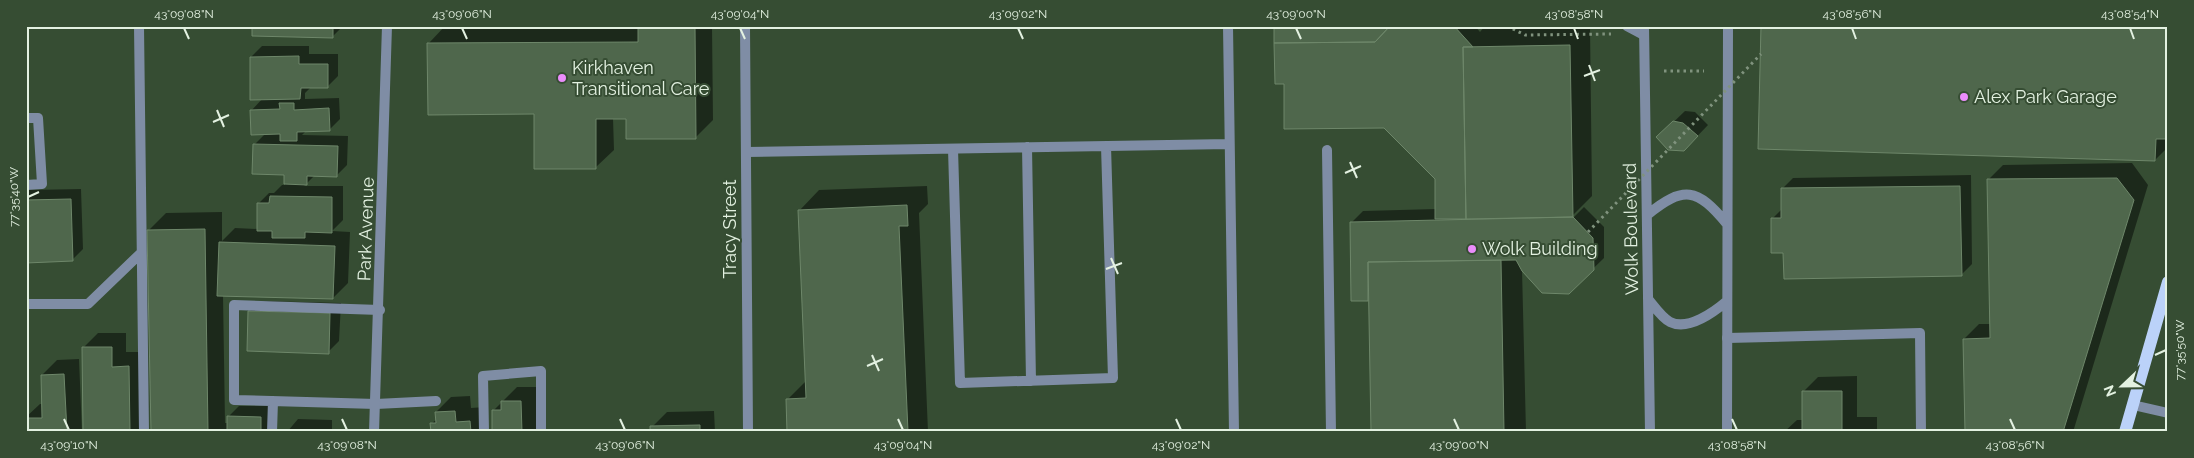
<svg xmlns="http://www.w3.org/2000/svg" width="2194" height="458" viewBox="0 0 2194 458" font-family="Raleway,sans-serif">
  <style>
    .shadow { fill: #0007 }
    .building { fill: #4f674c; stroke: #6e876a }
    .lines { fill: none; stroke-linecap: round; stroke-linejoin: round }
    .path { stroke: #80937e; stroke-width: 3; stroke-dasharray: 2.5 4; stroke-linecap: butt }
    .service { stroke: #7f8da5; stroke-width: 10 }
    .minor { stroke: #7f8da5; stroke-width: 10 }
    .tertiary { stroke: #7f8da5; stroke-width: 10 }
    .primary { stroke: #bbd2f9; stroke-width: 12 }
    .path-bridge { stroke: #80937e; stroke-width: 3; stroke-dasharray: 2.5 4; stroke-linecap: butt }
    .ticks { fill: none; stroke: #e3f1e1; stroke-width: 2 }
    .poi-dot { fill: #eb8dfb; stroke: #364d33; stroke-width: 2 }
    .labels { text-anchor: middle; stroke-width: 4; stroke-linejoin: round; paint-order: stroke }
    .poi-label { font-size: 18px; fill: #e3f1e1; stroke: #364d33; text-anchor: start }
    .street-label { font-size: 18px; fill: #e3f1e1; stroke: #364d33 }
    .neatline { fill: none; stroke: #e3f1e1; stroke-width: 2 }
    .ticks-label { font-size: 12px; text-anchor: middle; fill: #e3f1e1 }
  </style>
  <rect width="100%" height="100%" fill="#364d33"/>
  <path class="shadow" d="M253,26H343L332,37Z
    M445,26H712L713,120L695,138L627,118H613L614,150L596,167L535,113L429,43Z
    M1392,26H1475L1480,32L1484,27L1590,26L1592,196L1567,221L1569,222L1584,207L1604,227V258L1569,292L1522,269L1526,432H1372L1370,300H1353L1352,222L1363,211L1436,209V178Z
    M1762,26H2168V147L2155,160Z
    M262,46H309V54H338V76L327,87H311L305,93V99L339,98L340,119L329,130L306,131L302,135L348,136L347,165L336,176L315,175L304,186H343V220L332,231L350,232L348,283L333,298L223,295L225,423H228V417L239,406H272V432H152L149,230L166,213L222,212V241L235,228L258,229V204L269,193H274L282,185H285V174L254,145L266,133L251,111L263,98L251,57Z
    M1685,111L1695,112L1708,125L1684,150L1658,137Z
    M2132,163L2148,185L2073,432H1966L1964,339L1979,324H1991L1988,180L2003,165Z
    M1971,175L1972,264L1961,275L1784,252L1772,219L1782,209V189L1793,178Z
    M927,186L928,204L919,213L928,432H788L787,400L807,380L799,211L819,190Z
    M81,189L83,249L72,260L26,262V193L29,190Z
    M260,301L341,303L339,341L328,352L249,312Z
    M98,333H126V352H144V432H85L83,348Z
    M79,359L82,432H26V417L40,404H43L42,375L57,360Z
    M1857,376V417H1877V432H1784L1797,420H1803V392L1818,377Z
    M517,387H536V418H546V432H493V411Z
    M470,396L471,408L485,407L486,432H432L431,424L437,419L436,412L451,397Z
    M714,411L715,432H652V427L667,412Z
    M298,419L332,420V432H287Z"/>
  <path class="building" d="M252,26H333V38L252,36Z
    M638,26H695L696,139H626V119H596V169H534V114L428,115L427,43L638,42Z
    M1274,26H1390L1375,42L1274,43Z
    M1390,26H1454L1473,47H1463L1466,219H1435V179L1384,128L1284,129V84H1275L1274,43L1375,42Z
    M1761,26H2168V139H2156L2155,161L1758,149Z
    M1570,45L1573,217L1466,219L1463,47Z
    M299,56V64H328V88H301L300,99L250,100V57Z
    M279,103H294V110L329,108L330,131L297,132V141H280V134L251,135L250,110L280,109Z
    M1673,121L1683,123L1698,136L1684,151L1668,150L1656,137Z
    M253,144L338,146L337,177L307,176V185L284,184V175L252,174Z
    M2117,178L2134,200L2063,432H1965L1963,339L1990,338L1987,179Z
    M1960,186L1962,276L1784,279L1783,253H1771V218H1781V188Z
    M270,196L332,197V233L305,232V238H272V231H257V203H269Z
    M71,199L73,261L26,263V200Z
    M907,205L908,226H899L908,432H787L786,399L806,398L798,210Z
    M1573,217L1593,238L1594,270L1569,294L1542,293L1522,271L1516,260L1368,262V301H1351L1350,222Z
    M205,229L208,432H151L147,230Z
    M219,242L335,246L333,299L217,296Z
    M1501,260L1504,432H1371L1368,262Z
    M248,311L330,313L329,354L247,351Z
    M82,347H112V367L129,366L130,432H83Z
    M64,374L67,432H26V418H42L41,375Z
    M1802,391H1842V431L1862,432H1802Z
    M501,401H521L522,432H492V410H501Z
    M455,411L456,422L470,421L471,432H431L430,423H436L435,412Z
    M227,416L261,417V432H227Z
    M700,425V432H650V426Z
    M286,430H321V432H286Z"/>
  <g class="lines">
    <path class="path" d="M1507,26L1525,35L1611,34
      M1664,71H1704"/>
    <path class="service" d="M139,26L144,432
      M1228,26L1234,432
      M1627,26L1644,35
      M26,118H38L42,184L26,185
      M1027,147L1031,381
      M953,149L960,383L1113,378L1106,146
      M1327,150L1331,432
      M746,152L1229,144
      M26,304H88L141,253
      M380,310L234,305V400L376,404L436,401
      M1727,338L1920,333L1921,432
      M2133,405L2168,413
      M272,432L273,401
      M484,432L483,376L541,371V432"/>
    <path class="minor" d="M745,26L748,432
      M1644,26L1650,432
      M1647,215C1684,185 1697,188 1727,224
      M1648,299C1654,306 1661,317 1670,322C1688,331 1714,312 1727,301
      M1727,432L1728,26"/>
    <path class="tertiary" d="M374,432L387,26"/>
    <path class="primary" d="M2125,432L2168,282"/>
    <path class="path-bridge" d="M1588,232L1761,54"/>
  </g>
  <path class="ticks" d="M184,28L189,39M462,28L467,39M740,28L745,39M1018,28L1023,39M1296,28L1301,39M1574,28L1578,39M1852,28L1856,39M2130,28L2134,39M1589,65L1595,81M1584,76L1600,70M217,110L224,127M213,122L229,115M1350,162L1357,178M1345,173L1361,166M28,197L39,192M1111,258L1118,274M1106,269L1122,263M872,355L879,371M2155,355L2166,350M867,366L883,359M64,419L69,430M342,419L347,430M620,419L625,430M898,419L903,430M1176,419L1181,430M1454,419L1459,430M1732,419L1737,430M2010,419L2015,430"/>
  <g class="poi-dot">
    <circle cx="562" cy="78" r="5"/>
    <circle cx="1964" cy="97" r="5"/>
    <circle cx="1472" cy="249" r="5"/>
  </g>
  <g class="labels">
    <g class="poi-label">
      <text x="572" y="74">Kirkhaven<tspan x="572" dy="21">Transitional Care</tspan></text>
      <text x="1974" y="103">Alex Park Garage</text>
      <text x="1482" y="255">Wolk Building</text>
    </g>
    <g class="street-label">
      <text transform="translate(366 229) rotate(-88)" y="6">Park Avenue</text>
      <text transform="translate(730 229) rotate(-90)" y="6">Tracy Street</text>
      <text transform="translate(1631 229) rotate(-91)" y="6">Wolk Boulevard</text>
    </g>
  </g>
  <rect width="2194" height="458" fill="none" stroke="#364d33" stroke-width="55"/>
  <g transform="translate(2122 386) rotate(248)" stroke="#364d33" stroke-width="4" paint-order="stroke">
  <path d="M0-4L9 19L0 12L-9 19Z" fill="#e3f1e1"/>
  <text y="-8" font-size="14" font-weight="bold" text-anchor="middle" fill="#e3f1e1">N</text>
  </g>
  <rect x="28" y="28" width="2138" height="402" class="neatline"/>
  <g class="ticks-label">
    <text x="184" y="18">43°09'08"N</text>
    <text x="462" y="18">43°09'06"N</text>
    <text x="740" y="18">43°09'04"N</text>
    <text x="1018" y="18">43°09'02"N</text>
    <text x="1296" y="18">43°09'00"N</text>
    <text x="1574" y="18">43°08'58"N</text>
    <text x="1852" y="18">43°08'56"N</text>
    <text x="2130" y="18">43°08'54"N</text>
    <text transform="translate(14 197) rotate(-90)" y="4">77°35'40"W</text>
    <text transform="translate(2180 350) rotate(-90)" y="4">77°35'50"W</text>
    <text x="69" y="449">43°09'10"N</text>
    <text x="347" y="449">43°09'08"N</text>
    <text x="625" y="449">43°09'06"N</text>
    <text x="903" y="449">43°09'04"N</text>
    <text x="1181" y="449">43°09'02"N</text>
    <text x="1459" y="449">43°09'00"N</text>
    <text x="1737" y="449">43°08'58"N</text>
    <text x="2015" y="449">43°08'56"N</text>
  </g>
</svg>
